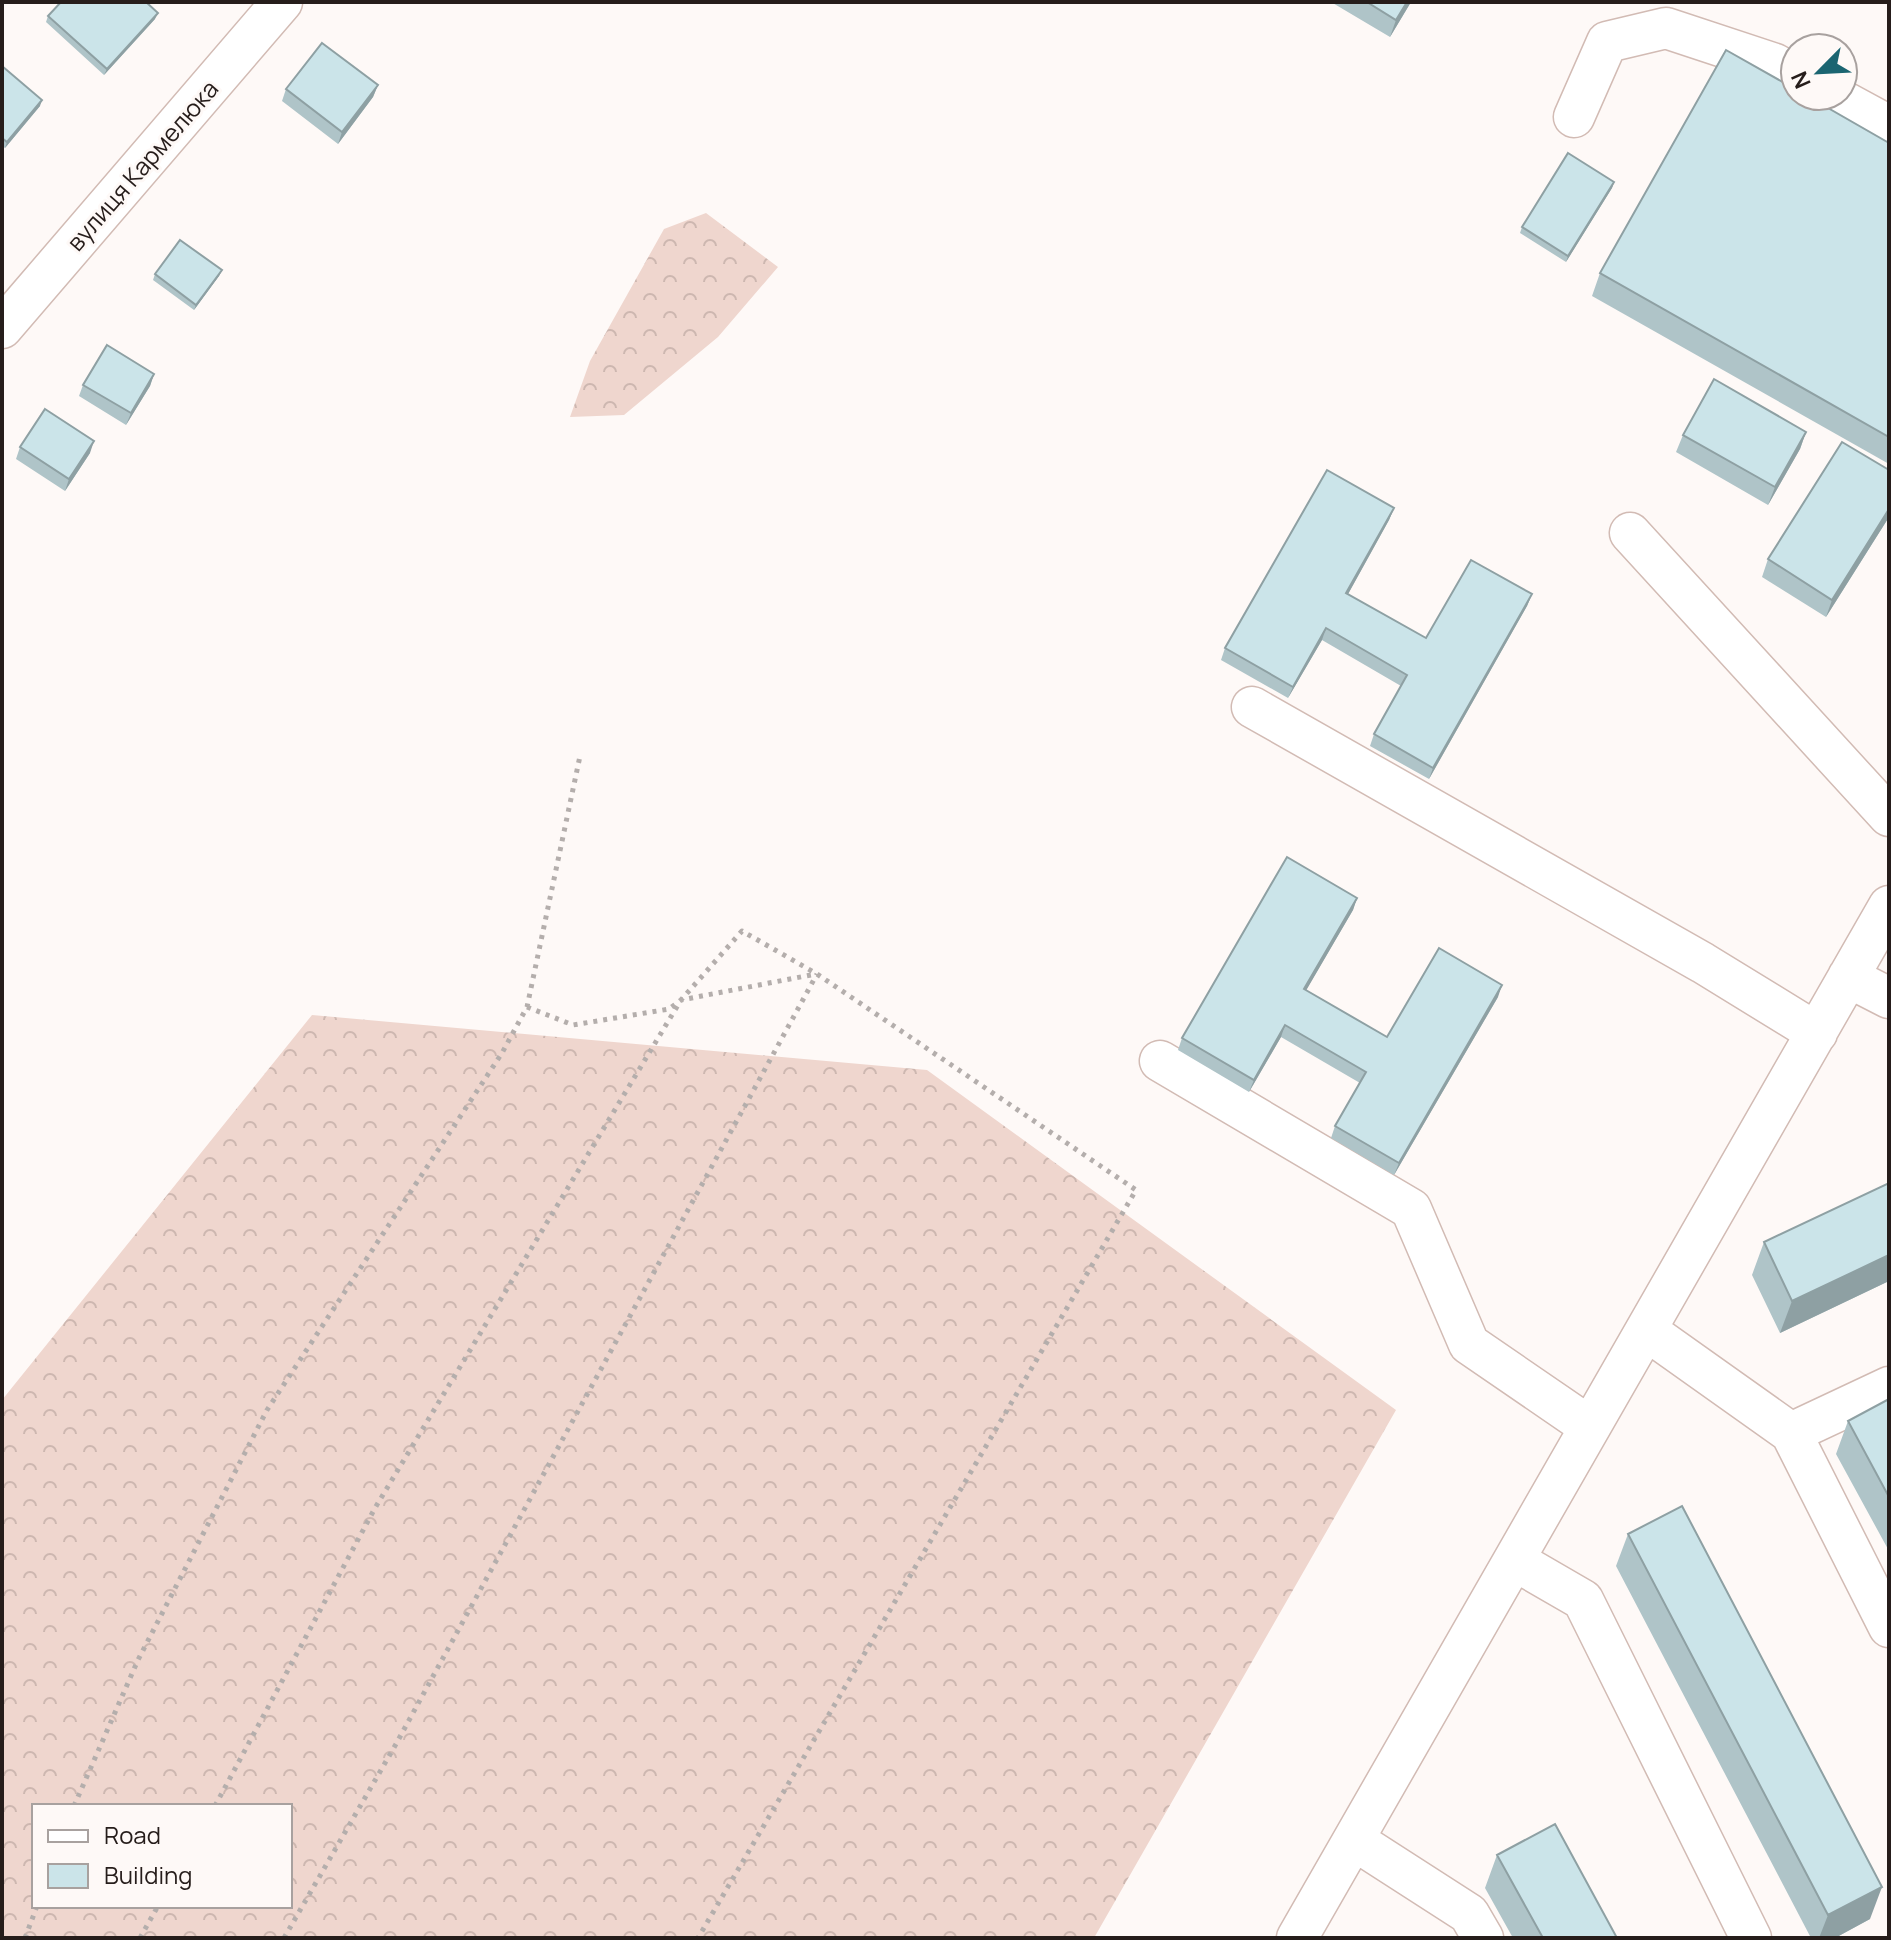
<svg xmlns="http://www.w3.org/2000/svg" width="1891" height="1940" viewBox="0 0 1891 1940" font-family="Manrope,sans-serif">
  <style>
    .forest { fill: url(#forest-crowns); fill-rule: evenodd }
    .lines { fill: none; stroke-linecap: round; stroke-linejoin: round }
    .minor-casing { stroke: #d2bbb4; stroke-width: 43 }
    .path { stroke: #b4aeac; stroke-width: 5; stroke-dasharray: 4 6; stroke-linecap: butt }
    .minor { stroke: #fff; stroke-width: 40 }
    .wall { fill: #afc4c8 }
    .shaded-wall { fill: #8ea0a3 }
    .building { fill: #cbe4e9; stroke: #8ea0a3; stroke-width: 2 }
    .labels { text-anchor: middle; stroke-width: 6; stroke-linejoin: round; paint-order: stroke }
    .street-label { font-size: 24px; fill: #261d1b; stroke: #fef9f7 }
  </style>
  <defs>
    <pattern id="forest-crowns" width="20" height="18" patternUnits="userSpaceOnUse" patternTransform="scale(2)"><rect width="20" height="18" fill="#efd6ce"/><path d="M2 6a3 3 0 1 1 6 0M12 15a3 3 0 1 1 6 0" fill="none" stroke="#cdb7b0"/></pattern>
  </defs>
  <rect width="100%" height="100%" fill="#fef9f7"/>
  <path class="forest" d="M706,213L778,267L718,337L624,415L570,417L590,361L664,229Z
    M312,1015L927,1070L1396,1410L1094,1938H2V1400ZM34,1806H290V1906H34Z"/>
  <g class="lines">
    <defs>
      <path id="minor" d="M1834,96L1889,126
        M1574,117L1607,42L1666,28L1775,64L1795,75
        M2,328L282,2
        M1630,533L1889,816
        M1252,707L1703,963L1817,1033
        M1848,977L1889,998
        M1160,1061L1411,1209L1469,1344L1590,1427
        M1646,1330L1791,1433L1889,1627
        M1791,1433L1889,1387
        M1514,1560L1583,1600L1751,1938
        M1354,1840L1469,1914L1483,1938
        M1297,1938L1889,906"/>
    </defs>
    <use href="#minor" class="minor-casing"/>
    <path class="path" d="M527,1007L573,1025L669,1009L681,1000L816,974
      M74,1806L138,1660L267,1410L502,1053L527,1007L580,756
      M215,1806L375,1508L681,1000L742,931L817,974L1136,1190L698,1938
      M25,1938L37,1906
      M140,1938L158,1906
      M284,1938L396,1744L817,974"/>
    <use href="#minor" class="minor"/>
  </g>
  <path class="wall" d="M1331,2H1411L1390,37Z
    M48,16L155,19L104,75L46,22Z
    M2,66L40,106L5,148L2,146Z
    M378,85L373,97L338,144L282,101L286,89Z
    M1889,143V464L1592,296L1600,273Z
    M1614,182L1612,188L1566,262L1520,233L1522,227Z
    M222,270L219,276L194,310L153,280L155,274Z
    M154,374L150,386L126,425L79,396L83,385Z
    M1806,432L1800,449L1768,505L1676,452L1683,435Z
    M20,447L90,453L65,491L16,459Z
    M1889,470V517L1826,617L1762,577L1768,559Z
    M1394,508L1389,520L1348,594L1426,638L1532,594L1527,606L1429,779L1370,746L1374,734L1401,686L1322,640L1288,698L1221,660L1225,648Z
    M1357,898L1353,910L1306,990L1387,1037L1498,997L1394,1175L1331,1138L1335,1126L1360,1083L1281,1037L1249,1092L1178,1050L1182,1038Z
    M1889,1183V1281L1780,1333L1752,1275L1764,1242Z
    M1889,1399V1551L1836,1454L1848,1421Z
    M1628,1534L1870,1919L1835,1938H1811L1616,1566Z
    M1497,1855L1617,1938H1513L1485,1888Z"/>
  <path class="shaded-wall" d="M1407,2H1411L1390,37L1396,20Z
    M158,13L155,19L104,75L107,69Z
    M378,85L373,97L338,144L342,132Z
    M42,100L40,106L5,148L7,142Z
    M1614,182L1612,188L1566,262L1568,256Z
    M222,270L219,276L194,310L196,305Z
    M154,374L150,386L126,425L131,413Z
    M1806,432L1800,449L1768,505L1775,487Z
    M94,441L90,453L65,491L69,479Z
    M1394,508L1389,520L1342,605L1346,593Z
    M1889,509V517L1826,617L1832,600Z
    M1532,594L1527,606L1429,779L1433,768Z
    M1326,628L1322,640L1288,698L1293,687Z
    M1357,898L1353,910L1300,1001L1304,989Z
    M1502,985L1498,997L1394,1175L1399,1163Z
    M1285,1025L1281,1037L1249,1092L1254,1080Z
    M1889,1255V1281L1780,1333L1792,1301Z
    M1882,1887L1870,1919L1835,1938H1819L1828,1915Z"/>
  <path class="building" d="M61,2H146L158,13L107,69L48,16Z
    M1367,2H1407L1396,20Z
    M322,43L378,85L342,132L286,89Z
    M1726,50L1795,89V96H1807L1889,143V437L1600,273Z
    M2,66L42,100L7,142L2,138Z
    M1568,153L1614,182L1568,256L1522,227Z
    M180,240L222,270L196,305L155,274Z
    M107,345L154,374L131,413L83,385Z
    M1714,379L1806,432L1775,487L1683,435Z
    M45,409L94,441L69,479L20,447Z
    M1842,442L1889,470V509L1832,600L1768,559Z
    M1327,470L1394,508L1346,593L1426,638L1471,560L1532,594L1433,768L1374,734L1407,675L1326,628L1293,687L1225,648Z
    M1287,857L1357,898L1304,989L1387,1037L1439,948L1502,985L1399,1163L1335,1126L1366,1072L1285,1025L1254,1080L1182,1038Z
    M1889,1183V1255L1792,1301L1764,1242Z
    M1889,1399V1497L1848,1421Z
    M1682,1506L1882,1887L1828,1915L1628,1534Z
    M1555,1824L1617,1938H1543L1497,1855Z"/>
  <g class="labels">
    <g class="street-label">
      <text transform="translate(143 166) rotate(-49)" y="8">вулиця Кармелюка</text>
    </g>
  </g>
  <rect width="1891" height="1940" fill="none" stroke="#261d1b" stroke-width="8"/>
  <rect x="32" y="1804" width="260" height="104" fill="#fef9f7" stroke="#a8a19f" stroke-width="2"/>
  <rect x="48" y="1830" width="40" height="12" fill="#ffffff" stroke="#a8a19f" stroke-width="2"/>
  <text x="104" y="1844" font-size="24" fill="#261d1b">Road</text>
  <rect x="48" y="1864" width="40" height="24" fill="#cbe4e9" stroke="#a8a19f" stroke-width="2"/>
  <text x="104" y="1884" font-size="24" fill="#261d1b">Building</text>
  <g transform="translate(1819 72) rotate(246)"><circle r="38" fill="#fef9f7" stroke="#a8a19f" stroke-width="2"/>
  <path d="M0-6L14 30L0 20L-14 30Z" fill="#1b6571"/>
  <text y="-12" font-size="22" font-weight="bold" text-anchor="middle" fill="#261d1b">N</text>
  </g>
</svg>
